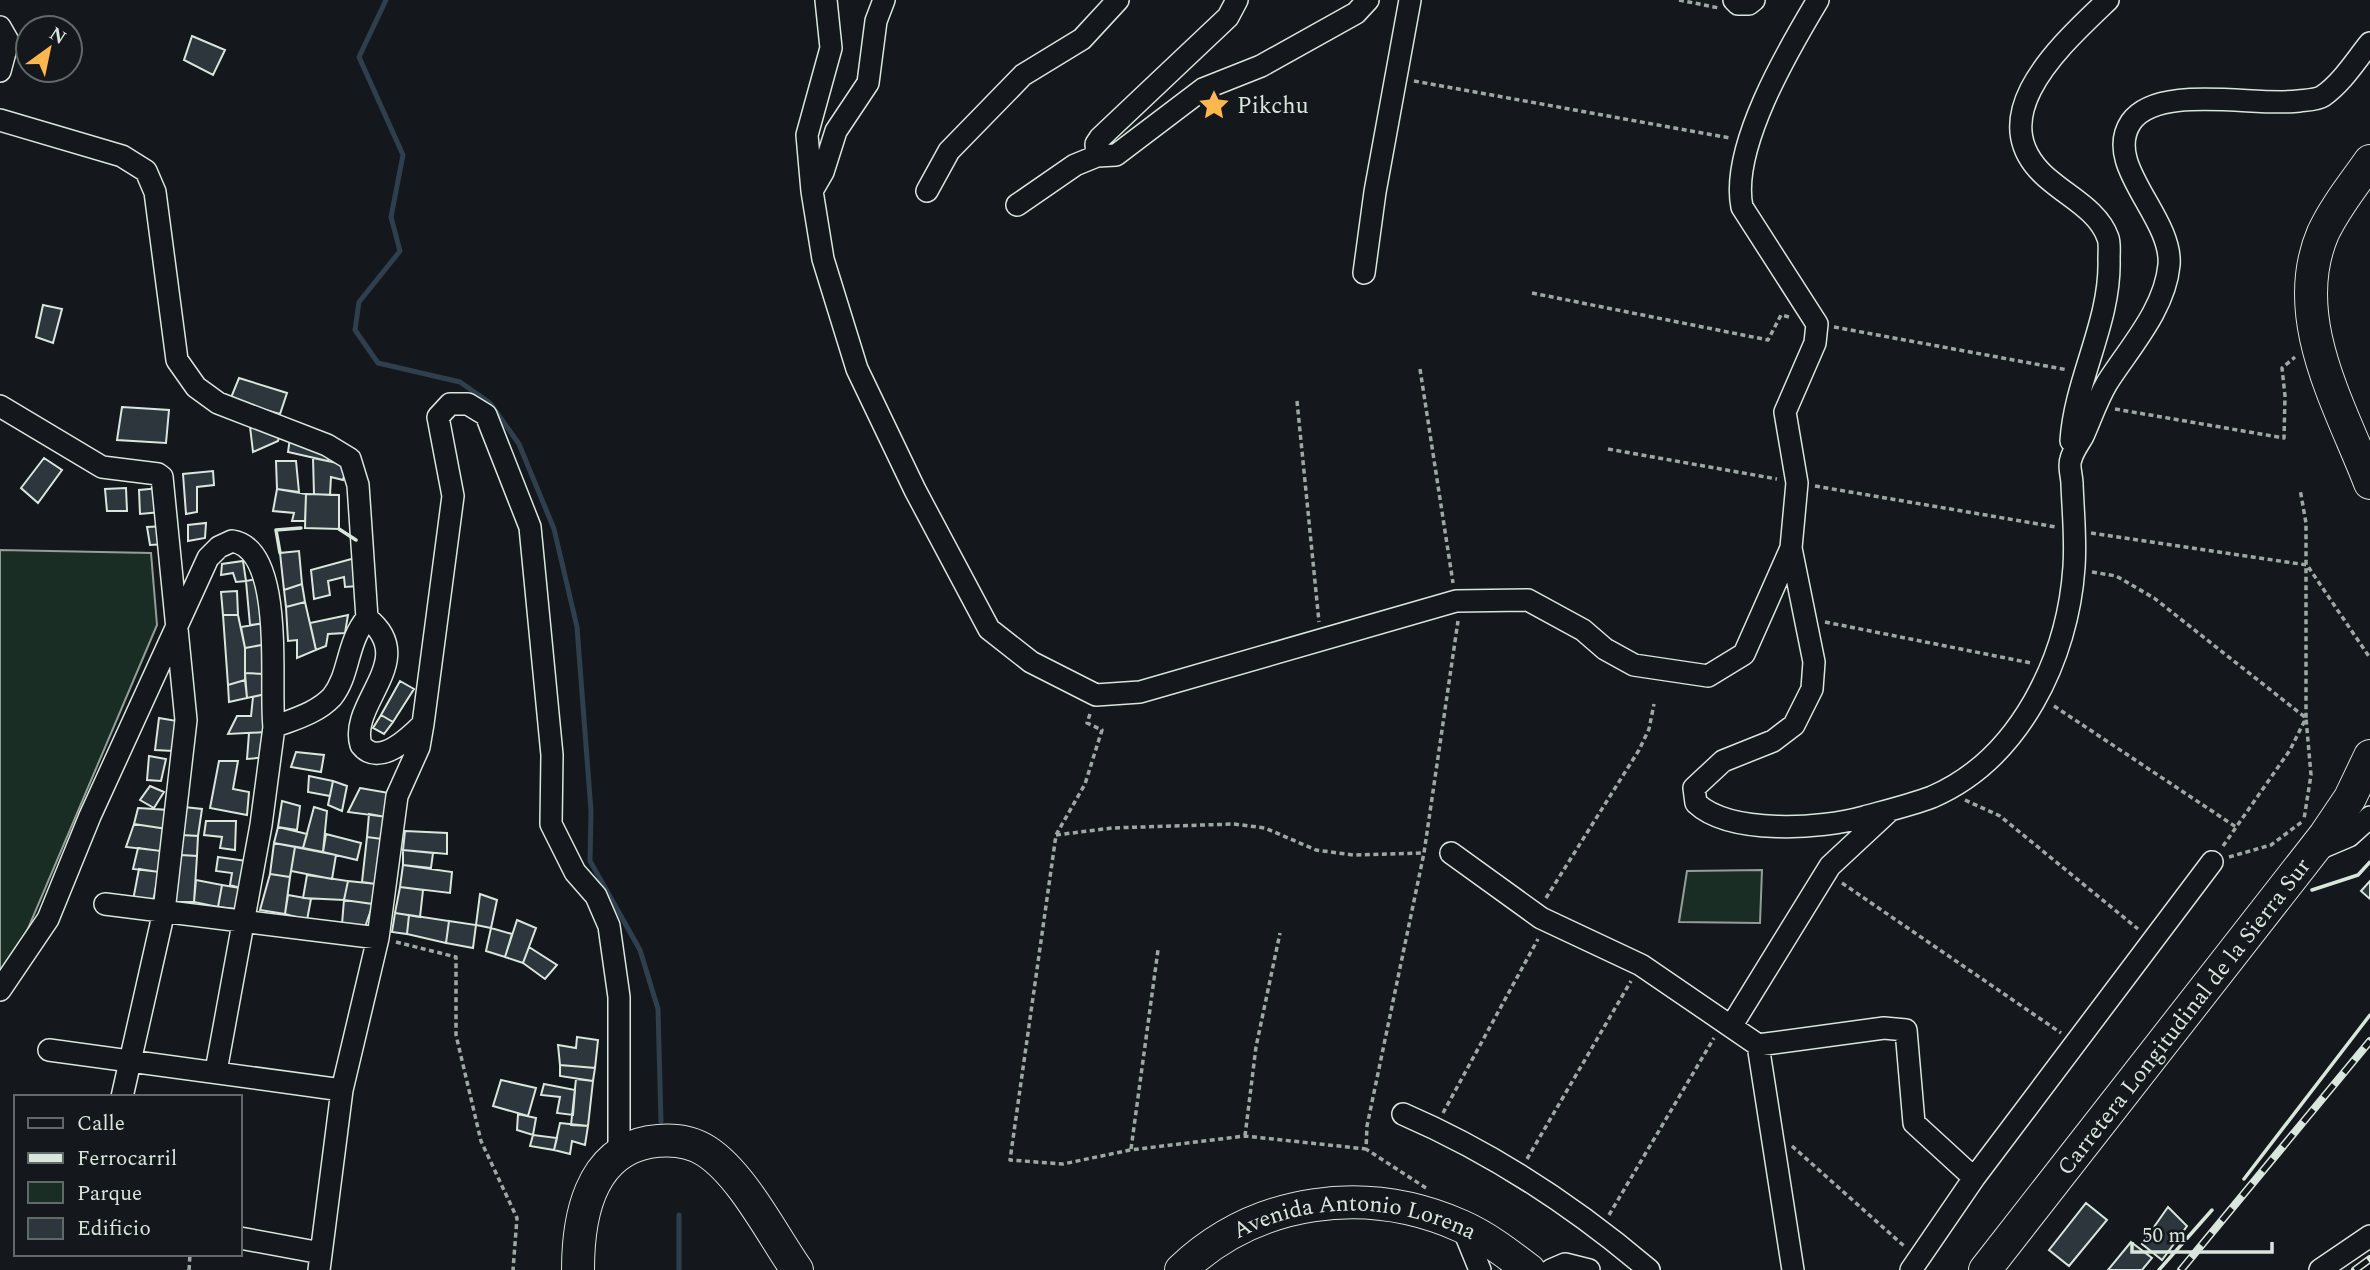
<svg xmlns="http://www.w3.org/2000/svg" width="2370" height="1270" viewBox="0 0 2370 1270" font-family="Spectral,serif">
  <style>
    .green { fill: #1a2d24; stroke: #939e99; stroke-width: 2 }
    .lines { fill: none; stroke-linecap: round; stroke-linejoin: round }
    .stream { stroke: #2f3f4d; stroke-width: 5 }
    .building { fill: #2c363c; stroke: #d8e6dc; stroke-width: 2 }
    .minor-casing { stroke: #d8e6dc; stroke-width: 24 }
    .highway-casing { stroke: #d8e6dc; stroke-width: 34 }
    .path { stroke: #9da8a2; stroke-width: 3.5; stroke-dasharray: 5 3.5; stroke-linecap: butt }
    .minor { stroke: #14181c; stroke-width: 21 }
    .highway { stroke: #14181c; stroke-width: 32 }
    .rail-casing { stroke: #d8e6dc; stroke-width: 8 }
    .rail { stroke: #14181c; stroke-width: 5; stroke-dasharray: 16; stroke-linecap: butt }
    .wall { stroke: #d8e6dc; stroke-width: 3.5 }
    .labels { text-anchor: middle; stroke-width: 5; stroke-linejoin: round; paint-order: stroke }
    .poi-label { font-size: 23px; fill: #d8e6dc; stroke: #14181c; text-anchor: start }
    .street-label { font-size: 23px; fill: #d8e6dc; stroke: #14181c }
  </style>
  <rect width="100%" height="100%" fill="#14181c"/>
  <path class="green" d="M0,550L151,553L157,625L13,964L0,985Z
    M1762,870L1760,923L1679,922L1687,871Z"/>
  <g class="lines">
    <path class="stream" d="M386,0L359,57L403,155L391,217L400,251L359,302L355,330L378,363L460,382L490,403L519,444L554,529L577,627L591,811L590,861L640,950L658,1009L661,1122
      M679,1270V1215"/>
  </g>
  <path class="building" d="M192,36L225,50L213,75L184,60Z
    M43,305L62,309L53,343L36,337Z
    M239,378L287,393L280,414L230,400Z
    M122,407L169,410L166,443L117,440Z
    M249,418L281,429L278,441L253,452Z
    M290,438L332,449L328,461L288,452Z
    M44,458L62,470L38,503L21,488Z
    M313,458L347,465L343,480L331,477L330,495L314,494Z
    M276,461H296L299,492L277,489Z
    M213,471L214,485L197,487V512L186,514L183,474Z
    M126,488L127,511H107L105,489Z
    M160,488L161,512L140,514L139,490Z
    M277,489L306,494L305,521H292L294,513L273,511Z
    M306,494L339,495V529L305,528Z
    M206,523L205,538L188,541V525Z
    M166,526L167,544L150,545L147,527Z
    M299,551L302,584L284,590L280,553Z
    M355,558L358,586L345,587L344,577L328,581L330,595L314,599L311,570Z
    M243,561L246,581L236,582L233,573L221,575L222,564Z
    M261,578L265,623L250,625L246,581Z
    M302,584L305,602L286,607L284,590Z
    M237,591L238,615H223L221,592Z
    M305,602L316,650L297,658V640L288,641L286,607Z
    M223,615H238L245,648V680L228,685Z
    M348,615L345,633L328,634L326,646L316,650L310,623Z
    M265,623L267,644L245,648L241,627Z
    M267,644L264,674L245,673V648Z
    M245,673L264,674L265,694L247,698Z
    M245,680L247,698L229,702L228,685Z
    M400,681L414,689L393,722L381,715Z
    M265,694L266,732L228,734L237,716H251L253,697Z
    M381,715L393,722L384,734L373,728Z
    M159,718L177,721L173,751L155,750Z
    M266,732L268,757L247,759L249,733Z
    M296,752L324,755L321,772L291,767Z
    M149,756L166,759L161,781L147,780Z
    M219,761H238L233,789L249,792L247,815L210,808Z
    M309,776L333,781L330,796L308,792Z
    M333,781L347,786L342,811L328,805Z
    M150,786L164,792L154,808L140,800Z
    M360,788L389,793L386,817L348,812Z
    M282,801L300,806L297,830L278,827Z
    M184,807L202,809L198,836L182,835Z
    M314,807L327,811L323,852L303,848Z
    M138,808L169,810L167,829L134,824Z
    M369,814L386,817L382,839L367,837Z
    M206,821H236L235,850L220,848L222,837L204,835Z
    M134,824L167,829L161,851L126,847Z
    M278,827L307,834L303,848L274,843Z
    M405,831L447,833V854L403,850Z
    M326,834L361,843L357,860L323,852Z
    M182,835L198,836L197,856L181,855Z
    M367,837L382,839L376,884L362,882Z
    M274,843L295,847L290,877L270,874Z
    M295,847L336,855L332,879L291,871Z
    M138,848L161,851L159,872L133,869Z
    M403,850L433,853L431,868L403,865Z
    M181,855L197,856L194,902H174Z
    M218,857L247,861L240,888L230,885L232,873L216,871Z
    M403,865L452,872L450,893L400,887Z
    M139,869L159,872L153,902L133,900Z
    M270,874L290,877L285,914L260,910Z
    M307,875L348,881L344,900L303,898Z
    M196,880L222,885L218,907L194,902Z
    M348,881L376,884L373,904L344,900Z
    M2370,881V899L2361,891Z
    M222,885L240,888L237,909L218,907Z
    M400,887L423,890L420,917L395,913Z
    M480,894L497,900L491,928L476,925Z
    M288,895L311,899L307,920L285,914Z
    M344,900L373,904L365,927L342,924Z
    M395,913L409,915L407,934L392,932Z
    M409,915L449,921L446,943L407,934Z
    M517,920L536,928L523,963L505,957Z
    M449,921L476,925L473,948L446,943Z
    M491,928L512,934L505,957L486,951Z
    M529,947L557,965L545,979L523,963Z
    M577,1037L598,1040L595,1068L560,1065L558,1045L576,1048Z
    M560,1065L595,1068L593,1081L560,1076Z
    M576,1079L593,1081L588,1126L571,1125Z
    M501,1080L536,1088L528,1116L493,1106Z
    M544,1084L575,1090L573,1115L557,1113L560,1097L541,1095Z
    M518,1114L536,1118L533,1135L517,1130Z
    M560,1123L588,1126L585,1145L572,1141L570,1154L554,1150Z
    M533,1135L557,1138L554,1150L530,1146Z
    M2086,1203L2107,1220L2069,1266L2049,1250Z
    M2168,1207L2187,1226L2162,1260L2142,1244Z
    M2131,1242L2152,1258L2142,1270H2108Z"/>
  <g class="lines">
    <defs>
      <path id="minor" d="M884,0L876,21L868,83L836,131L823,172L812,191L823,259L857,369L915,490L989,629L1031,662L1096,695L1140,692L1456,601L1528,600L1583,630L1605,649L1634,665L1708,676L1744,654L1791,548
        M1237,0L1228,17L1100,138L1096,144L1097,156L1116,155L1203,89L1261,66L1356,13L1368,0
        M1734,0L1738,4H1749L1754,0
        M1818,0C1788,50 1730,148 1742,207L1817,324L1815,343L1785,412L1797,483L1791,548L1814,662L1812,689L1794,725L1773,741L1723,761L1694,788L1696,803C1730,835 1821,829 1864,817C1886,811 1911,805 1932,797C2020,759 2068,658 2074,567C2076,540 2073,511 2072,484C2072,476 2068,466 2071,459C2073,451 2079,443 2083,436C2091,418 2097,400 2107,383C2130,347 2165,309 2169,265C2173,217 2102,165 2131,122C2158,83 2257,107 2299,101C2306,100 2317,100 2323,96C2342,83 2356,60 2370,43
        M0,27L8,41L0,71
        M0,120L122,156L146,171L155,192L177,360L196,387L218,403L327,445L350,459L358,485L367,618
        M812,191L807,135L831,48L826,0
        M927,191L949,151L1023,75L1082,39L1118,0
        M1017,205L1075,165L1097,156
        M1364,273L1375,192L1410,0
        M0,406L102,467L158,474L162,477L186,720L164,911L122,1097
        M2071,441C2075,379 2111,322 2109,259C2109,253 2110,243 2108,238C2099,212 2071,198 2052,182C1974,121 2061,45 2108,0
        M2316,850L2349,836L2370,817
        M1451,853L1541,918L1641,965L1758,1045L1884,1028L1906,1030L1914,1123L1974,1178
        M105,904L378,938
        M0,990L48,919L90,816L208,558L219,547L232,541C286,549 269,686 274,727C294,719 317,713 332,697C350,675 346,643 367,618C420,660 348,703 361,745C379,768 410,737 423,724L453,496L438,417L450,404H468L486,415L530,527L552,755L551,824L575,872L596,896L609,926L619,997V1153
        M1732,1025L1830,866L1887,813
        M1758,1045L1793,1270
        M49,1050L342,1090
        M216,1071L261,825L274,727
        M1403,1114C1491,1152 1576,1208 1649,1270
        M1462,1226L1480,1270
        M240,1238L321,1253
        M319,1270L342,1090L378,938L397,796L419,747L423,724
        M1551,1270L1565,1264L1589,1270
        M1911,1270L1974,1178L2212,862
        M2320,1270L2370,1236"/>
      <g id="highway">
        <path d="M2370,161C2354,184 2335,207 2323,233C2287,317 2340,405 2370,483"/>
        <path d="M578,1270C578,1219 589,1153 649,1142C668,1139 689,1140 706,1151C742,1174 772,1234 797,1270"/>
        <path id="s1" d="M1181,1270C1257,1198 1366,1184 1461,1226C1486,1237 1508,1254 1529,1270"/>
        <path id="s2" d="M1985,1270L2325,835L2350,798L2370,756"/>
      </g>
    </defs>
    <use href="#minor" class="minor-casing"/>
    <use href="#highway" class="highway-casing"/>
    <path class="path" d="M1679,0L1719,8
      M1414,81L1730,138
      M1532,293L1768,340L1781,315L1789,317
      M1834,327L2068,370
      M1420,369L1453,583
      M1297,401L1319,622
      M2115,409L2284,438L2285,396L2282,368L2295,357
      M1608,449L1777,479
      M1815,486L2056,527
      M2091,533L2307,565L2370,658
      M2092,572L2116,576L2154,598L2306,718L2311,775L2304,819
      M1825,622L2031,663
      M2054,706L2236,827
      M1090,714L1087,723L1102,730L1085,784L1056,835L1010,1160L1063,1164L1130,1150L1245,1136L1366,1149
      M1965,800L2000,816L2138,929
      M1056,835L1112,828L1234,824L1265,828L1316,850L1353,855L1424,853
      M2223,846L2290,750L2306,718V523L2300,489
      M2229,857L2271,845L2303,821
      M1842,883L2061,1033
      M1546,898L1639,750L1649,729L1654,704
      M396,942L456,957V1035L481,1141L517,1218L513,1270
      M1443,1113L1538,939
      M1245,1136L1256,1047L1280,933
      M1792,1146L1904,1246
      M1131,1149L1158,950
      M1527,1159L1631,981
      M1426,1188L1366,1149L1367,1126L1424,853L1458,621
      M1609,1215L1714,1038
      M189,1270L190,1254"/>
    <use href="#minor" class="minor"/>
    <use href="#highway" class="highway"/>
    <defs>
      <path id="rail" d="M2181,1270L2370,1041
        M2355,1270L2370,1259"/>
    </defs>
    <use href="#rail" class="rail-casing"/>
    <use href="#rail" class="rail"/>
    <path class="wall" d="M339,529L356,540
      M280,553L276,530L301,528
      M2312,890L2358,875L2370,862
      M2244,1179L2370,1015
      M2159,1270L2212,1210"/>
  </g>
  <defs>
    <symbol id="sight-bare" viewBox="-9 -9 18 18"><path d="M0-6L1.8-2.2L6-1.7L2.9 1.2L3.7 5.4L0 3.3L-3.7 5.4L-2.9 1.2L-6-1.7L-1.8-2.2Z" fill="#ffb74d" stroke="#14181c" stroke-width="2.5" paint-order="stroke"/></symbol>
  </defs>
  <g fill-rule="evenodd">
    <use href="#sight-bare" x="1192" y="83" width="44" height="44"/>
  </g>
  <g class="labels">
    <g class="poi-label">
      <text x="1237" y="113">Pikchu</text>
    </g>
    <g class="street-label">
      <text dy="8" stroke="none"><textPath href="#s2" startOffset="322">Carretera Longitudinal de la Sierra Sur</textPath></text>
      <text dy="8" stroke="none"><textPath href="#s1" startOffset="191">Avenida Antonio Lorena</textPath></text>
    </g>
  </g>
  <rect x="14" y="1095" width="228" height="161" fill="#14181c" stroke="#626a69" stroke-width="2"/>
  <rect x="28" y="1118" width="35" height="10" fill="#14181c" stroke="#626a69" stroke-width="2"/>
  <text x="77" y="1130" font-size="21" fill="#d8e6dc">Calle</text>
  <rect x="28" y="1153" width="35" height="10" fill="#d8e6dc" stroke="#626a69" stroke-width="2"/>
  <text x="77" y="1165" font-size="21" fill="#d8e6dc">Ferrocarril</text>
  <rect x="28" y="1182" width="35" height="21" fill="#1a2d24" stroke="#626a69" stroke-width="2"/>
  <text x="77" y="1200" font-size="21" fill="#d8e6dc">Parque</text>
  <rect x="28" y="1218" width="35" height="21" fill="#2c363c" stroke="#626a69" stroke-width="2"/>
  <text x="77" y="1235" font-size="21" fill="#d8e6dc">Edificio</text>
  <g transform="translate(49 49) rotate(33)"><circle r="33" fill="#14181c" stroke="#626a69" stroke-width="2"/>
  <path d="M0-5L12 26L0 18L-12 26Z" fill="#ffb74d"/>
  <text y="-10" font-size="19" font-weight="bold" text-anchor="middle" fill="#d8e6dc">N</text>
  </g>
  <path d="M2132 1242v10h140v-10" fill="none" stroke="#d8e6dc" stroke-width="3.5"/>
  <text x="2142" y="1242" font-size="21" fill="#d8e6dc" stroke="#14181c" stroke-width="5" paint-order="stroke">50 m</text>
</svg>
